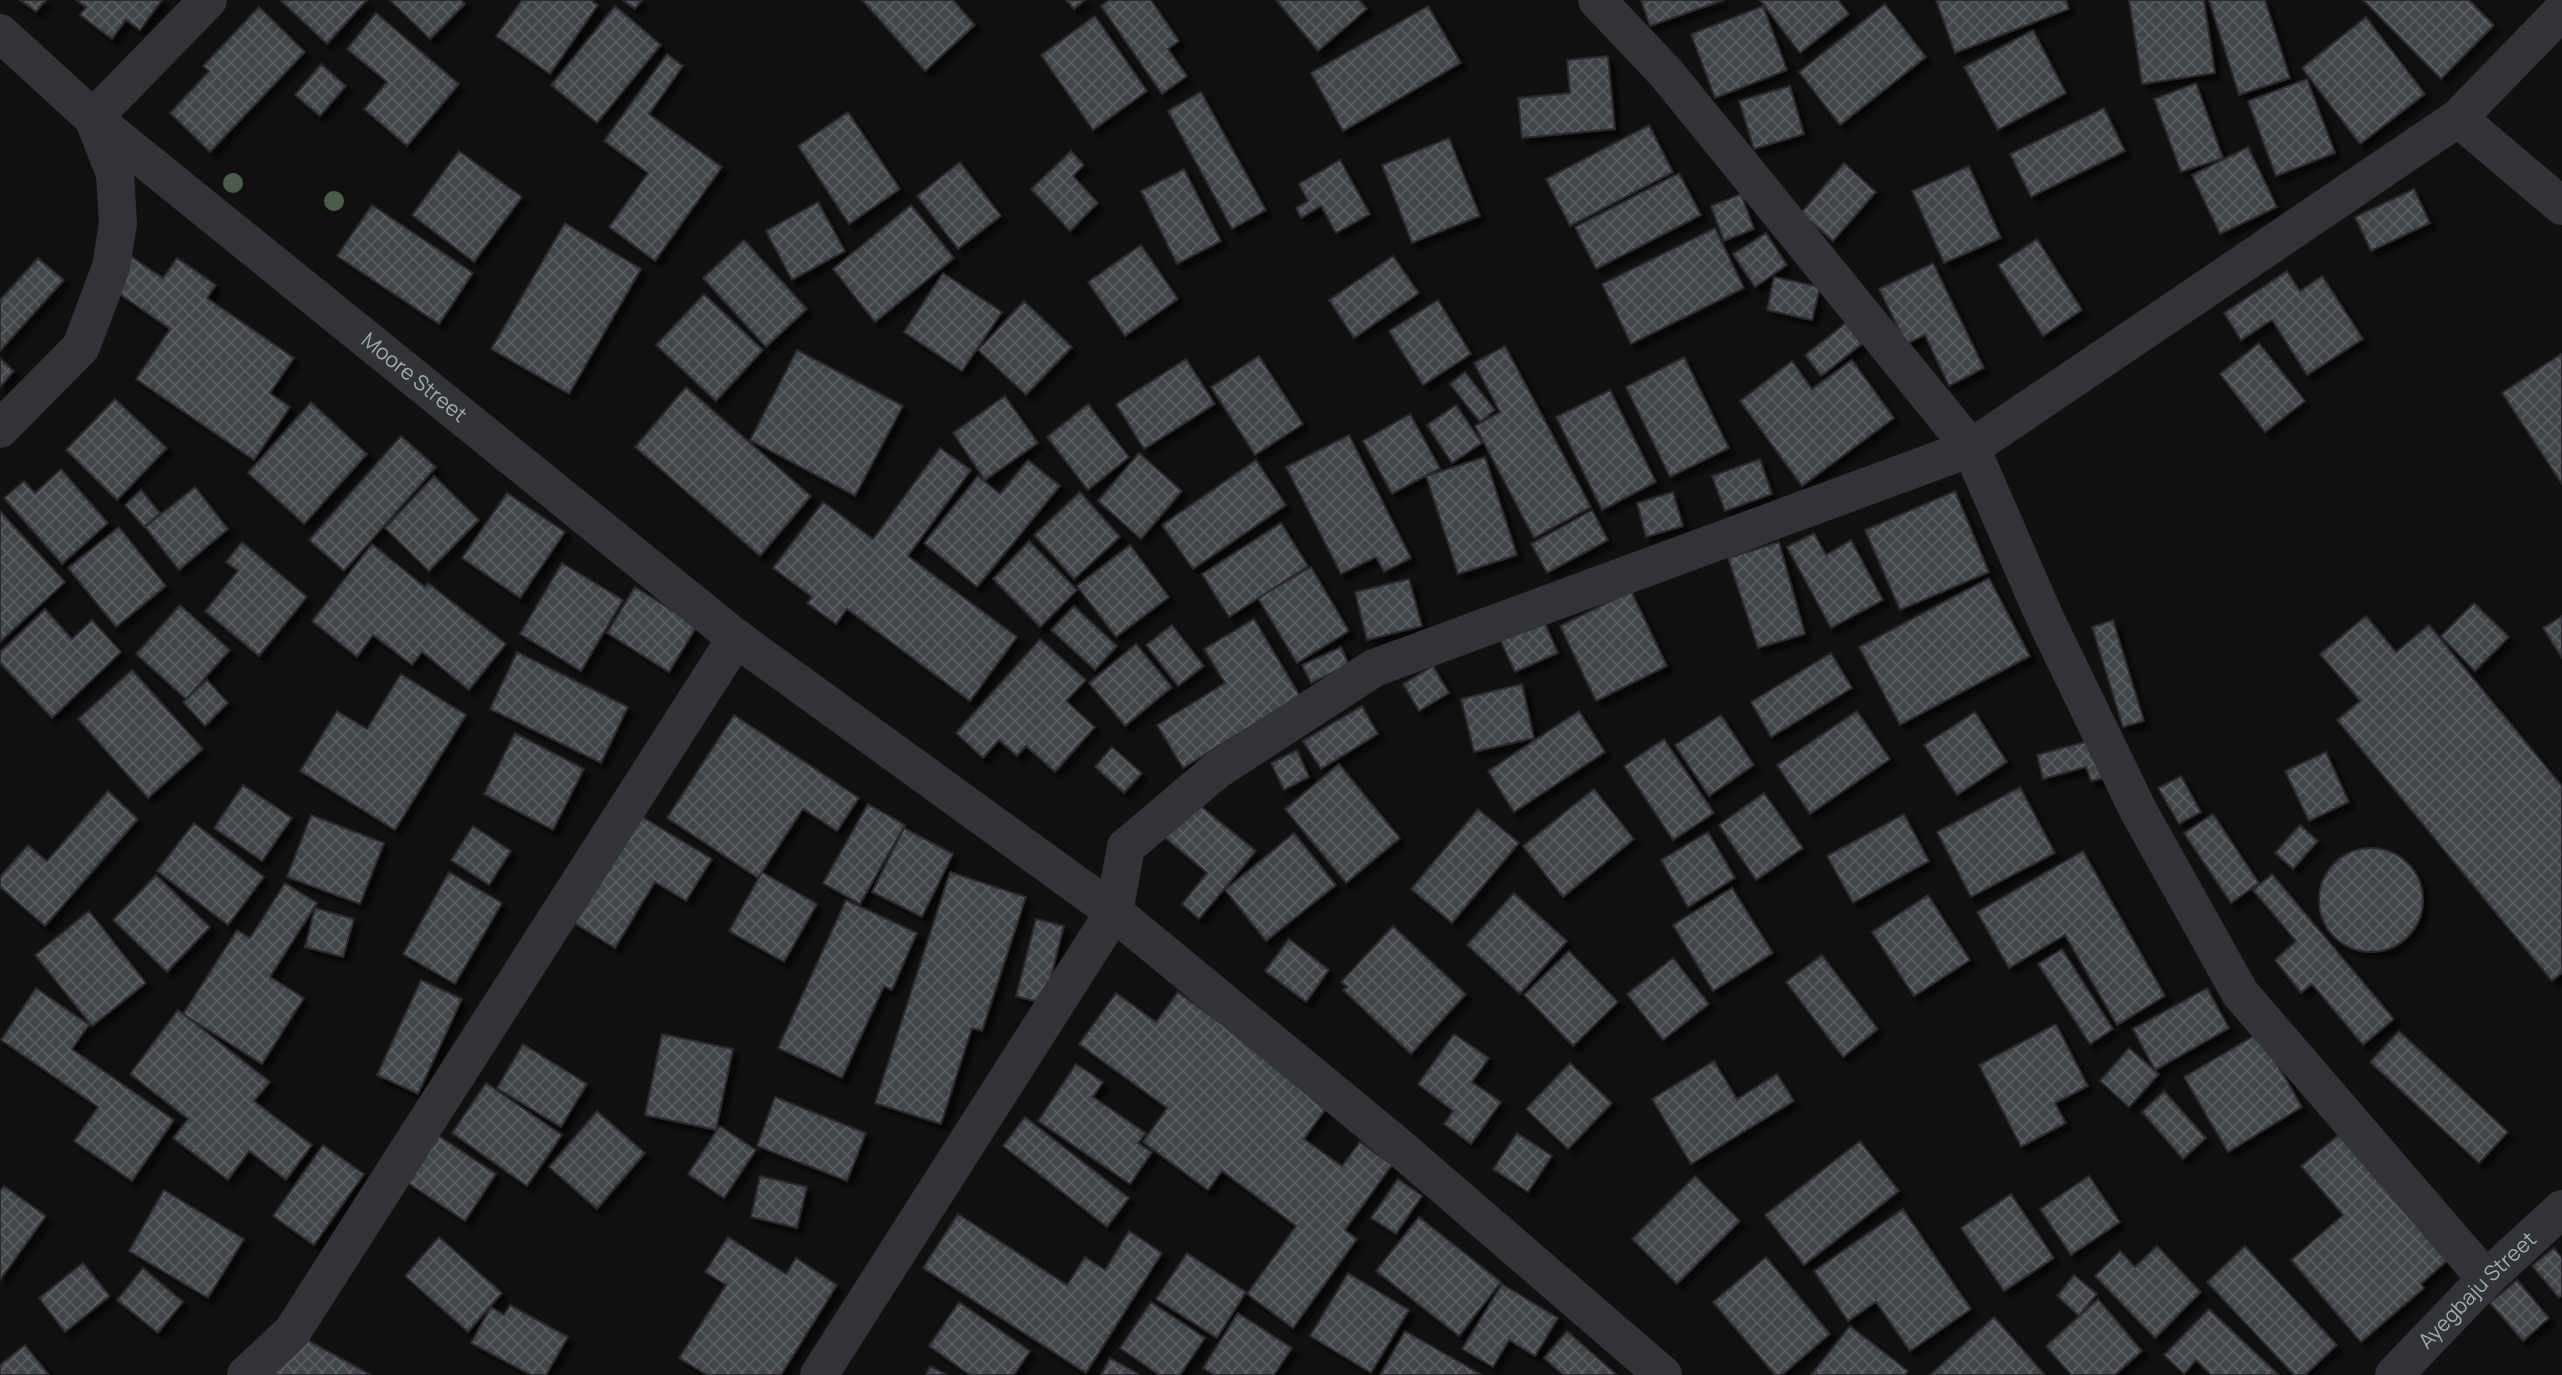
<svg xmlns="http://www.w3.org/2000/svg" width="2562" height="1375" viewBox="0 0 2562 1375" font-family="Manrope,sans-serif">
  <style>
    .building { fill: url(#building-cross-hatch); stroke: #2a2b2d; stroke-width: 2; filter: url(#shadow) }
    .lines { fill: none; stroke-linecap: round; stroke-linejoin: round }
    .minor { stroke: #323336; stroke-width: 38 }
    .tree { fill: #4c5c4c }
    .labels { text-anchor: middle; stroke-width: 6; stroke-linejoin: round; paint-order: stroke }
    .street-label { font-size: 21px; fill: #a3a9b1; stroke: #0b0b0c }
  </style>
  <defs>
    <pattern id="building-cross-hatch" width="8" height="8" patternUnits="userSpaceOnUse" patternTransform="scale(1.75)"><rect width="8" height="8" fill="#424447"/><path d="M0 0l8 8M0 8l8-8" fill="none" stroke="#5a5c5f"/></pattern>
    <filter id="shadow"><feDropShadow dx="6" dy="6" stdDeviation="2" flood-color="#0009"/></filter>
  </defs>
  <rect width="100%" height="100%" fill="#101011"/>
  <path class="building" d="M20,0H46L36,12Z
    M76,0H162L140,30L126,20L112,39L80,15L86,7Z
    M280,0H367L327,44Z
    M390,0H461L465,4L430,39Z
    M522,0H591L598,5L550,74L496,36Z
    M623,0H642L635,9Z
    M862,0H953L975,25L925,71Z
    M1066,0H1085L1074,9Z
    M1109,0H1151L1179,41L1168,49L1187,76L1162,94L1101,6Z
    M1276,0H1359L1367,9L1318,51Z
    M1641,0H1724L1650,26Z
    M1760,0H1838L1849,14L1800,53Z
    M1936,0H2066L2069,9L1955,53Z
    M2129,0H2204L2215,73L2142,84Z
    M2209,0H2265L2290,78L2239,95Z
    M2363,0H2469L2494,25L2441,79Z
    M1885,4L1926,57L1840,125L1799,72Z
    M615,6L661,45L597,123L551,85Z
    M1428,6L1461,63L1343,131L1311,73Z
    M1763,6L1787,70L1715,98L1691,34Z
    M259,7L305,52L210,152L170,113L209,71L203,66Z
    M376,13L459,84L407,146L364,109L387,82L347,49Z
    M1095,16L1147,91L1093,130L1041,55Z
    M2366,17L2425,94L2360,144L2302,68Z
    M2033,30L2066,93L1998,130L1964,67Z
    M667,54L683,66L649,114L722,167L655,261L609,227L648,173L604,141Z
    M1608,56L1615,129L1522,138L1518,98L1570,93L1567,60Z
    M321,64L346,86L320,116L295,95Z
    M2307,79L2335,153L2276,176L2248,101Z
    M2196,83L2223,158L2181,172L2154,99Z
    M1790,86L1804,134L1754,149L1739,101Z
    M1201,92L1266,210L1232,229L1168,111Z
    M2104,108L2125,151L2031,197L2010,154Z
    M848,112L900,189L849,224L798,146Z
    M1649,125L1673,172L1570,226L1546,179Z
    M1449,138L1480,216L1412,243L1382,165Z
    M2248,147L2277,207L2220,234L2192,175Z
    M459,151L522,197L474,262L412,215Z
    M1071,151L1084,165L1073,176L1098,203L1070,231L1031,189Z
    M1340,160L1370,214L1336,233L1321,206L1301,218L1296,208L1308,201L1299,184Z
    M960,162L1001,216L958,249L917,196Z
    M1844,163L1876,192L1833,241L1801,213Z
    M1969,166L2001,238L1944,263L1912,191Z
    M1184,169L1221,241L1177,264L1141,191Z
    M1679,173L1701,215L1596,269L1575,227Z
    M2414,189L2430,223L2371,251L2355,217Z
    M1741,194L1754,229L1724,241L1711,206Z
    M818,202L845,251L792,280L766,231Z
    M372,205L473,273L439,324L337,256Z
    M911,205L954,258L875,322L833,269Z
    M565,223L641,269L569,394L491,349Z
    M1715,228L1744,288L1631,344L1602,284Z
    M1766,233L1787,265L1755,287L1733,254Z
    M2037,239L2082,310L2043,336L1998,265Z
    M744,240L807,309L766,347L703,278Z
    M1141,245L1178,299L1125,336L1088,282Z
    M1393,256L1419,293L1354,338L1329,300Z
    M132,257L163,278L177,258L216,285L207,298L294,358L270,393L290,407L254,460L136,379L170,329L111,288Z
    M38,258L64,280L0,351V300Z
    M1933,263L1984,368L1949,386L1925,335L1906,344L1879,289Z
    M2287,271L2300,291L2322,276L2363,339L2307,375L2272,320L2241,340L2224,313Z
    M943,273L1002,312L962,371L904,332Z
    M1774,277L1820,287L1812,320L1767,310Z
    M704,294L763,350L716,401L656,345Z
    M1438,300L1471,354L1423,385L1389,331Z
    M1024,301L1072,347L1026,395L978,350Z
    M1846,323L1862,344L1821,376L1805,355Z
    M2259,343L2305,401L2265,432L2220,374Z
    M1505,346L1591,507L1534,538L1475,426L1500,412L1474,363Z
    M797,350L903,406L855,496L750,440Z
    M2561,354L2562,355V484L2502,393Z
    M1259,356L1303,424L1255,455L1211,387Z
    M1684,357L1729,448L1670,477L1626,387Z
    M0,358L14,371L0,387Z
    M1186,359L1215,404L1144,449L1116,404Z
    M1852,360L1894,418L1802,486L1740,401L1792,361L1812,389Z
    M1465,372L1495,410L1480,422L1450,384Z
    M686,387L811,496L760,556L635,447Z
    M1610,390L1656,482L1602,510L1556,417Z
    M1005,396L1038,443L985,480L953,433Z
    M115,399L167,448L117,500L66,450Z
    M311,402L367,454L304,524L248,473Z
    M1088,404L1129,457L1088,490L1047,437Z
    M1456,405L1482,443L1452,463L1427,425Z
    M1410,414L1440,468L1392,494L1363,441Z
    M1349,435L1411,558L1384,572L1376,557L1341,574L1286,467Z
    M401,436L436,467L344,571L309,540Z
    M940,448L971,470L908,556L1017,637L970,701L847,609L836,624L807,603L812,597L773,568L823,502L873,539Z
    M1139,453L1182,491L1141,539L1098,501Z
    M1485,457L1517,555L1458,574L1426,476Z
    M1760,459L1772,494L1725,511L1712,476Z
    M1028,460L1060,486L977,587L924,543L978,476L1000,494Z
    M1256,460L1286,505L1193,569L1162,525Z
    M61,469L108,523L62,564L4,498L24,481L35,493Z
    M434,476L479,520L429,571L385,528Z
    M195,487L228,529L179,570L145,527Z
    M141,490L160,513L144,527L125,505Z
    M1955,491L1989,572L1900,610L1865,530Z
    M1080,492L1120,537L1074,579L1034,535Z
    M1673,492L1683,526L1646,537L1637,503Z
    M507,493L565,532L520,598L462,558Z
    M1592,510L1608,540L1547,573L1531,544Z
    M0,511L65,582L0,642Z
    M1281,523L1308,566L1229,617L1202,574Z
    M119,527L166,586L116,627L68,568Z
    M1814,533L1826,555L1851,540L1883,600L1831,628L1787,547Z
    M1029,541L1077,590L1040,627L993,579Z
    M242,542L307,597L259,656L205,611L238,571L226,562Z
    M1779,542L1805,634L1758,648L1728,558Z
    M372,544L425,587L428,583L506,644L469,690L422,652L412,665L373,635L357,657L312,621Z
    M1130,545L1169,597L1116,637L1077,586Z
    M562,563L623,600L581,671L520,634Z
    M1311,567L1349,631L1297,663L1258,598Z
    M1989,578L2030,656L1900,725L1859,647Z
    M1409,579L1422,626L1367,640L1355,592Z
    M635,587L697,626L669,672L607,633Z
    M1631,591L1667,666L1596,701L1560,626Z
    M2474,603L2509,637L2475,671L2441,636Z
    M180,605L230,650L186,699L136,654Z
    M1074,606L1117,646L1095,670L1051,630Z
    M45,609L72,639L92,620L121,652L52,718L0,663V652Z
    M2366,616L2396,652L2429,625L2562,786V973L2552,981L2337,720L2360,701L2320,654Z
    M2562,616V658L2543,628Z
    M1254,619L1300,696L1183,768L1157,725L1225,683L1204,649Z
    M2113,620L2144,721L2123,727L2092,627Z
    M1544,621L1558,653L1515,672L1500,640Z
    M1172,625L1204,666L1178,686L1146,645Z
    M1040,639L1086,680L1066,701L1095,727L1055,772L1026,746L1017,756L999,740L983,758L956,733Z
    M1136,644L1172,687L1125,726L1089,683Z
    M1341,647L1349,665L1311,683L1302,665Z
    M517,652L628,707L601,763L490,709Z
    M1831,653L1852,688L1771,737L1751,702Z
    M1433,666L1449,693L1419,711L1403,684Z
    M132,670L203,749L148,798L78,719Z
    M401,674L466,715L395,830L300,771L337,711L367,729Z
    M207,680L228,703L205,726L183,702Z
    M1522,684L1534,738L1474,752L1461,699Z
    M1362,706L1378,734L1321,769L1303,741Z
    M1579,711L1605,752L1514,812L1488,771Z
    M1857,711L1890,759L1810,814L1777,765Z
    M1975,712L2007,762L1957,795L1924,745Z
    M734,715L859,798L837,831L803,809L758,878L667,818Z
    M1721,715L1754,765L1709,796L1675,745Z
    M515,733L584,769L553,830L484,794Z
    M2099,738L2109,777L2091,781L2086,767L2043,779L2037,755Z
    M1664,739L1714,813L1673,840L1624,766Z
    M1112,747L1142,773L1124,793L1095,767Z
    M1297,750L1309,777L1284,790L1271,763Z
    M2326,752L2349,802L2309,821L2285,771Z
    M1339,764L1400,838L1346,883L1285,809Z
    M2181,776L2201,812L2179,824L2158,788Z
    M243,785L292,818L262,861L214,828Z
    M2020,787L2055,853L1971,897L1937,832Z
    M1594,789L1634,839L1563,897L1523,846Z
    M108,791L138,819L45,926L0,887V877L28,845L47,861Z
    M1764,793L1803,848L1756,880L1719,825Z
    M1192,799L1256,851L1199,919L1182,904L1207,873L1162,835Z
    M868,804L905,825L860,904L823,883Z
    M1478,809L1519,843L1452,923L1411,889Z
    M1904,814L1929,861L1853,903L1827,856Z
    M2213,814L2259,883L2231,903L2184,833Z
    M311,815L384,843L360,904L287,877Z
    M639,815L712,859L686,901L655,882L615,948L574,923Z
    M194,823L264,877L228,925L157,871Z
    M2300,825L2318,841L2293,869L2275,853Z
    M473,826L511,851L489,885L451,860Z
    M904,828L953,854L922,917L872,892Z
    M1708,832L1735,878L1688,907L1661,860Z
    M1294,833L1336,885L1266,941L1225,890Z
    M2319 900a52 52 0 1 1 104 0a52 52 0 1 1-104 0Z
    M2083,851L2165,996L2117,1025L2065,935L2009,968L1977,912Z
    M449,872L502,903L455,984L403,954Z
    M762,872L817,904L784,962L729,931Z
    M950,872L1026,897L982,1031L972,1028L941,1124L875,1103Z
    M2272,874L2394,1019L2363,1045L2312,984L2301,993L2275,960L2296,941L2253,890Z
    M156,875L210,927L167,972L113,920Z
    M285,883L317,903L270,977L304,998L262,1064L183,1014L237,930L250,938Z
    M1732,888L1773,953L1713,991L1673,925Z
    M1514,893L1567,941L1520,994L1467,945Z
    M1928,895L1970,960L1914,996L1872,932Z
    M846,900L917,933L892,990L884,986L842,1078L778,1048Z
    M315,908L354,919L343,957L305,947Z
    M89,911L146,983L92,1026L35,955Z
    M1036,919L1064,926L1044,1004L1016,996Z
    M1393,926L1466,994L1411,1054L1343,990L1347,987L1341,982Z
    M1289,939L1329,970L1306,1002L1265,971Z
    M2062,949L2113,1029L2090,1044L2038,964Z
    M1569,951L1618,1002L1573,1046L1524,995Z
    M1822,955L1878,1029L1843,1057L1786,982Z
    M1673,958L1709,1004L1663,1040L1627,994Z
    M421,980L462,999L418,1094L377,1075Z
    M36,988L89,1025L72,1049L174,1120L132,1181L74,1141L98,1107L1,1040Z
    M2207,988L2229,1028L2155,1070L2133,1029Z
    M1178,992L1330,1103L1304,1139L1342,1166L1360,1142L1392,1165L1345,1230L1357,1239L1293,1328L1247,1294L1296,1226L1222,1171L1208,1190L1143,1142L1167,1108L1079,1044L1116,993L1156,1022Z
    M178,1010L270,1082L254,1101L312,1145L286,1180L249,1151L228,1180L173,1138L188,1119L130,1074Z
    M2056,1024L2088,1086L2055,1103L2066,1123L2021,1147L1979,1065Z
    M2399,1031L2508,1132L2479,1163L2370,1062Z
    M2259,1033L2302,1107L2228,1152L2184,1077Z
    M662,1034L733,1049L716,1130L645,1115Z
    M1454,1034L1489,1058L1472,1082L1501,1102L1471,1144L1444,1124L1453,1111L1418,1084Z
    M523,1044L587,1084L561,1127L497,1088Z
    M2129,1048L2159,1074L2129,1107L2100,1081Z
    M1714,1061L1737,1099L1777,1074L1794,1101L1691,1164L1652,1099Z
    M1570,1063L1612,1103L1568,1149L1526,1109Z
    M1076,1064L1103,1082L1093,1097L1146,1133L1138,1143L1152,1152L1130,1184L1038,1121Z
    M486,1083L562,1135L527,1186L452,1133Z
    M2164,1091L2206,1138L2183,1159L2142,1112Z
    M775,1097L866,1133L847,1181L757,1146Z
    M597,1111L645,1153L597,1209L549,1167Z
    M1025,1117L1129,1198L1107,1227L1003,1146Z
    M720,1126L756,1150L724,1198L688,1174Z
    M1517,1133L1552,1156L1528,1192L1493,1169Z
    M2341,1133L2449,1259L2421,1284L2424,1288L2361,1342L2291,1260L2343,1215L2301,1166Z
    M439,1136L496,1174L465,1221L408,1183Z
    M1860,1141L1899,1191L1804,1265L1765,1215Z
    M323,1145L364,1174L314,1245L273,1216Z
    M760,1176L807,1187L797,1228L751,1217Z
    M1695,1176L1740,1221L1677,1284L1632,1239Z
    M2089,1176L2120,1222L2071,1255L2040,1209Z
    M1398,1179L1422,1196L1396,1234L1371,1218Z
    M4,1186L46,1216L0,1280V1191Z
    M164,1190L244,1239L208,1298L129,1251Z
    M2011,1194L2054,1258L2004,1291L1961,1228Z
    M1903,1209L1971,1309L1910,1351L1876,1302L1848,1321L1814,1271Z
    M958,1214L1067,1285L1085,1257L1105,1270L1129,1231L1162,1253L1086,1373L923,1268Z
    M1419,1217L1501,1282L1459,1336L1376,1271Z
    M439,1237L502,1293L468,1332L405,1276Z
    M728,1237L786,1274L796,1258L837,1285L781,1375H707L679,1358L726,1285L705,1272Z
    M2157,1246L2201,1292L2155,1338L2095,1276L2120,1251L2135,1267Z
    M2245,1246L2337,1345L2305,1375H2294L2207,1282Z
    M2554,1248L2562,1258V1296L2559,1298L2532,1266Z
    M1187,1253L1246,1292L1217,1338L1156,1299Z
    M1766,1257L1830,1334L1782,1375H1775L1713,1302Z
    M83,1263L110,1296L65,1332L39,1298Z
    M143,1268L183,1302L158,1333L117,1300Z
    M1348,1273L1409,1310L1371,1373L1310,1336Z
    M2074,1275L2097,1294L2079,1316L2057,1296Z
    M2517,1280L2549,1318L2523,1341L2490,1303Z
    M1502,1284L1558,1318L1535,1356L1509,1340L1493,1367L1462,1349Z
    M2098,1299L2142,1351L2115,1375H2071L2046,1346Z
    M959,1302L1030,1351L1014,1375H970L929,1346Z
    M1151,1302L1205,1338L1180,1375H1159L1120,1348Z
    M510,1305L568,1337L546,1375H531L471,1343L491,1307L504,1315Z
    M2209,1309L2279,1375H2211L2196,1360L2184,1374L2164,1355Z
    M1238,1313L1292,1348L1274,1375H1214L1203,1368Z
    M1994,1317L2045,1375H1930Z
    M1850,1326L1908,1371L1905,1375H1811Z
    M1405,1331L1482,1375H1380Z
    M1567,1331L1617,1375H1563L1544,1358Z
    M293,1332L371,1375H270Z
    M25,1345L49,1375H0V1365Z
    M1110,1358L1140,1375H1101Z
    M930,1366L947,1375H926Z"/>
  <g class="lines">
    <g class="minor">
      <path d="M1597,0L1666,73L1971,448L2045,618L2138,810L2240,993L2486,1279"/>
      <path id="s1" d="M0,33L93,118L736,638L1114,912L1393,1142L1663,1375"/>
      <path d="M93,118L208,0"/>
      <path d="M2458,118L2562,206"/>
      <path d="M0,429L81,347L111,267L118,223L115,174L94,120"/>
      <path d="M246,1375L292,1332L736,638"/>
      <path d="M819,1375L1114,912L1126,847L1217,770L1374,668L1971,448L2458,118L2562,11"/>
      <path id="s2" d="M2394,1375L2486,1279L2562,1209"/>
    </g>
  </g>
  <g class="tree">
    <circle cx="233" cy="183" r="10"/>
    <circle cx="334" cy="201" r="10"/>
  </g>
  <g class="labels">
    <g class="street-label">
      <text dy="7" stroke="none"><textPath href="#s1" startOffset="539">Moore Street</textPath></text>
      <text dy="7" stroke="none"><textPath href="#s2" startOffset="119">Ayegbaju Street</textPath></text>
    </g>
  </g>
</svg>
